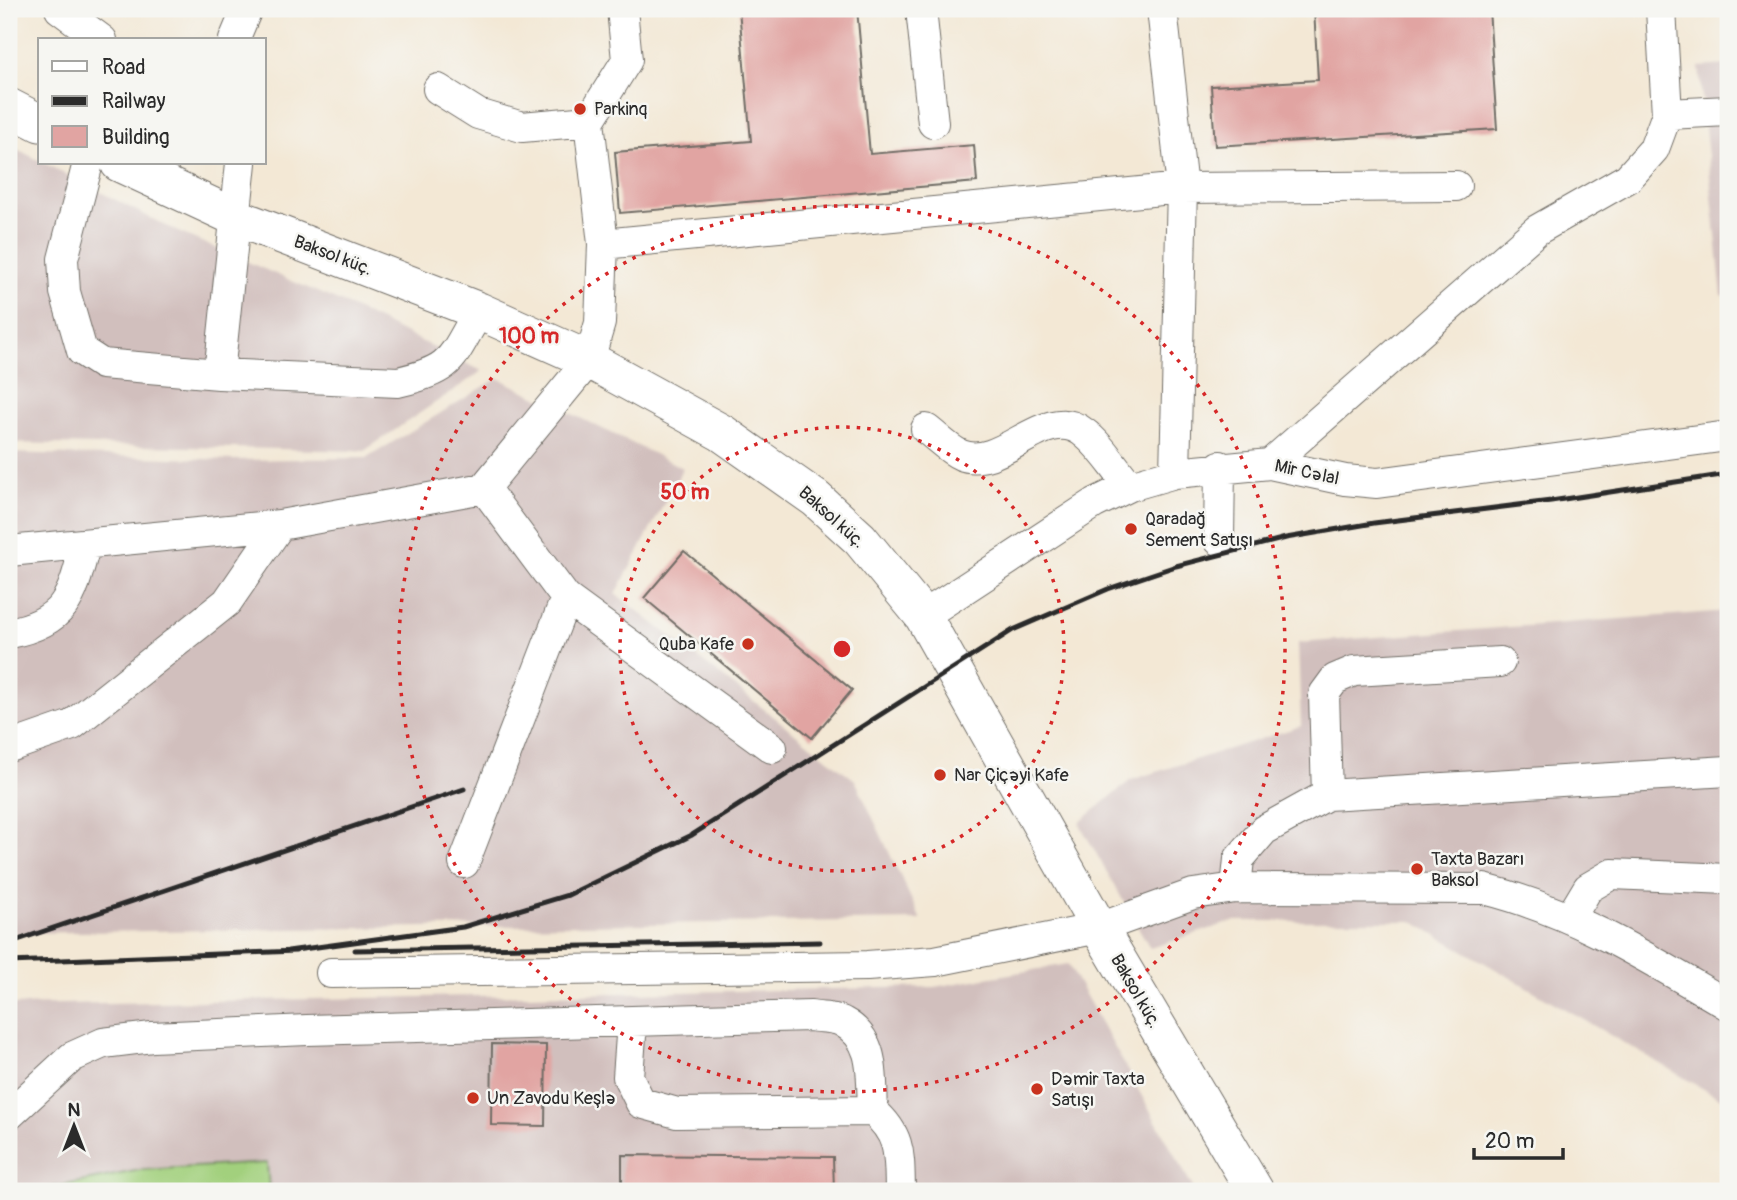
<svg xmlns="http://www.w3.org/2000/svg" width="1737" height="1200" viewBox="0 0 1737 1200" font-family="Pangolin,sans-serif">
  <style>
    .industrial { fill: #d1bfbd }
    .green { fill: #a2d07d; stroke: #667e54; stroke-width: 2 }
    .building { fill: #e1a4a2 }
    .lines { fill: none; stroke-linecap: round; stroke-linejoin: round }
    .minor-casing { stroke: #716d66; stroke-width: 32 }
    .major-casing { stroke: #716d66; stroke-width: 39 }
    .minor { stroke: #fff; stroke-width: 30 }
    .major { stroke: #fff; stroke-width: 37 }
    .rail { stroke: #2b2b2b; stroke-width: 5 }
    .ring { fill: none; stroke: #d62828; stroke-width: 3.5; stroke-dasharray: 3.5 7 }
    .poi-dot { fill: #c8321e; stroke: #f6f6f2; stroke-width: 2.5 }
    .labels { text-anchor: middle; stroke-width: 5; stroke-linejoin: round; paint-order: stroke }
    .poi-label { font-size: 18px; fill: #2b2b2b; stroke: #f6f6f2; text-anchor: start }
    .street-label { font-size: 18px; fill: #2b2b2b; stroke: #f6f6f2 }
    .centre { fill: #d62828; stroke: #f6f6f2; stroke-width: 3.5 }
    .ring-label { font-size: 21px; text-anchor: middle; font-weight: bold; fill: #d62828; stroke: #f6f6f2; stroke-width: 5; stroke-linejoin: round; paint-order: stroke }
  </style>
  <rect width="100%" height="100%" fill="#f6f6f2"/>
  <filter id="ink" filterUnits="userSpaceOnUse"><feTurbulence type="fractalNoise" baseFrequency=".0143" numOctaves="2"/><feDisplacementMap in="SourceGraphic" scale="14" xChannelSelector="R" yChannelSelector="G"/><feConvolveMatrix kernelMatrix="1 2 1 2 8 2 1 2 1" color-interpolation-filters="sRGB"/></filter>
  <filter id="wash" filterUnits="userSpaceOnUse"><feTurbulence type="fractalNoise" baseFrequency=".00686" numOctaves="4" result="noise"/><feDisplacementMap in="SourceGraphic" scale="28" xChannelSelector="R" yChannelSelector="G"/><feGaussianBlur stdDeviation="1.57" result="paint"/><feColorMatrix in="noise" values="0 0 0 0 0 0 0 0 0 0 0 0 0 0 0 0 0 1.4 0 .05"/><feComposite in="paint" operator="in"/></filter>
  <g filter="url(#wash)">
    <rect width="100%" height="100%" fill="#f3e8d5"/>
    <path class="industrial" d="M1728,65V295L1722,296L1699,67Z
      M9,145L176,231L345,304L482,371L364,451L9,443Z
      M498,378L683,468L616,594L855,780L921,920L9,933V453L235,460L367,458Z
      M1728,611V1103L1412,921H1235L1150,948L1079,823L1131,780L1301,726L1298,643Z
      M1068,964L1195,1191H9V1005L934,987Z"/>
    <path class="green" d="M267,1163L269,1191H35L140,1170Z"/>
    <g id="blocks">
      <path class="building" d="M739,9H857L870,154L974,145L977,182L620,213L615,152L751,141Z
        M1314,9H1489L1497,129L1215,146L1211,86L1318,80Z
        M684,551L852,690L812,738L644,598Z
        M492,1044L546,1045L545,1126L491,1125Z
        M622,1155L833,1157L834,1191H622Z"/>
    </g>
  </g>
  <g filter="url(#ink)">
    <use href="#blocks" fill-opacity="0" stroke="#716d66" stroke-width="2"/>
    <g class="lines">
      <defs>
        <path id="minor" d="M60,9L102,40
          M921,9L933,123
          M1162,9L1182,188L1175,473
          M234,40L247,9
          M438,89L478,114L522,127L589,121L627,60L622,9
          M1667,114L1728,111
          M88,163L63,259L65,292L82,351L102,364L219,374L398,382C455,369 451,358 479,311
          M603,244L1182,188L1456,186
          M219,374L241,163
          M926,429C937,437 949,450 961,455C1002,471 1046,403 1083,432C1101,445 1115,469 1130,486
          M1270,464L1537,230L1628,178L1654,149L1667,114L1661,9
          M484,488L566,598L772,748
          M1219,540L1220,466
          M9,551L280,525L484,488L589,360L600,323L603,244L589,121
          M923,616L1095,503L1130,486L1175,473L1270,464L1345,480L1377,483L1728,436
          M9,633C67,622 72,596 85,546
          M9,747L72,725L227,602L280,525
          M1327,795L1324,694L1335,679L1354,671L1500,662
          M464,863L566,598
          M1236,888L1239,859L1264,830L1327,795L1728,771
          M1570,918L1588,888L1612,874L1728,879
          M331,973L867,966L935,961L1099,928L1193,894L1236,888L1484,889C1573,911 1650,959 1728,1005
          M632,1022L628,1077L641,1103L677,1113L873,1111C902,1136 899,1156 900,1191
          M9,1115L72,1057L103,1043L152,1037L307,1030L811,1016C820,1018 835,1017 843,1022C877,1040 871,1079 873,1111"/>
        <path id="major" d="M9,107L40,123
          M119,163L235,217L479,311L589,360L722,433L816,499L860,539L923,616L1099,928L1255,1191"/>
      </defs>
      <use href="#minor" class="minor-casing"/>
      <use href="#major" class="major-casing"/>
      <use href="#minor" class="minor"/>
      <use href="#major" class="major"/>
      <path class="rail" d="M9,943L464,789
        M355,950L820,942
        M288,951L463,927L568,895L692,835L1013,630L1108,589L1176,566L1286,538L1374,523L1551,501L1728,474
        M9,962L296,951"/>
    </g>
  </g>
  <g class="ring">
    <circle cx="842" cy="649" r="222"/>
    <circle cx="842" cy="649" r="443"/>
  </g>
  <g class="poi-dot">
    <circle cx="580" cy="109" r="7"/>
    <circle cx="1131" cy="529" r="7"/>
    <circle cx="748" cy="644" r="7"/>
    <circle cx="940" cy="775" r="7"/>
    <circle cx="1417" cy="869" r="7"/>
    <circle cx="1037" cy="1089" r="7"/>
    <circle cx="473" cy="1098" r="7"/>
  </g>
  <g class="labels">
    <g class="poi-label">
      <text x="594" y="115">Parkinq</text>
      <text x="1145" y="525">Qaradağ<tspan x="1145" dy="21">Sement Satışı</tspan></text>
      <text x="734" y="650" text-anchor="end">Quba Kafe</text>
      <text x="954" y="781">Nar Çiçəyi Kafe</text>
      <text x="1431" y="865">Taxta Bazarı<tspan x="1431" dy="21">Baksol</tspan></text>
      <text x="1051" y="1085">Dəmir Taxta<tspan x="1051" dy="21">Satışı</tspan></text>
      <text x="487" y="1104">Un Zavodu Keşlə</text>
    </g>
    <g class="street-label">
      <text transform="translate(333 255) rotate(21)" y="6">Baksol küç.</text>
      <text transform="translate(1307 472) rotate(12)" y="6">Mir Cəlal</text>
      <text transform="translate(832 517) rotate(42)" y="6">Baksol küç.</text>
      <text transform="translate(1136 991) rotate(60)" y="6">Baksol küç.</text>
    </g>
  </g>
  <circle cx="842" cy="649" r="10" class="centre"/>
  <g class="ring-label">
    <text x="529" y="343">100 m</text>
    <text x="685" y="499">50 m</text>
  </g>
  <rect width="1737" height="1200" fill="none" stroke="#f6f6f2" stroke-width="35"/>
  <rect x="38" y="38" width="228" height="126" fill="#f6f6f2" stroke="#a5a5a2" stroke-width="2"/>
  <rect x="52" y="61" width="35" height="10" fill="#ffffff" stroke="#a5a5a2" stroke-width="2"/>
  <text x="102" y="74" font-size="21" fill="#2b2b2b">Road</text>
  <rect x="52" y="96" width="35" height="10" fill="#2b2b2b" stroke="#a5a5a2" stroke-width="2"/>
  <text x="102" y="108" font-size="21" fill="#2b2b2b">Railway</text>
  <rect x="52" y="126" width="35" height="21" fill="#e1a4a2" stroke="#a5a5a2" stroke-width="2"/>
  <text x="102" y="144" font-size="21" fill="#2b2b2b">Building</text>
  <g transform="translate(74 1126)" stroke="#f6f6f2" stroke-width="5" paint-order="stroke">
  <path d="M0-5L12 26L0 18L-12 26Z" fill="#2b2b2b"/>
  <text y="-10" font-size="19" font-weight="bold" text-anchor="middle" fill="#2b2b2b">N</text>
  </g>
  <path d="M1474 1148v10h89v-10" fill="none" stroke="#2b2b2b" stroke-width="3.5"/>
  <text x="1485" y="1148" font-size="21" fill="#2b2b2b" stroke="#f6f6f2" stroke-width="5" paint-order="stroke">20 m</text>
</svg>
